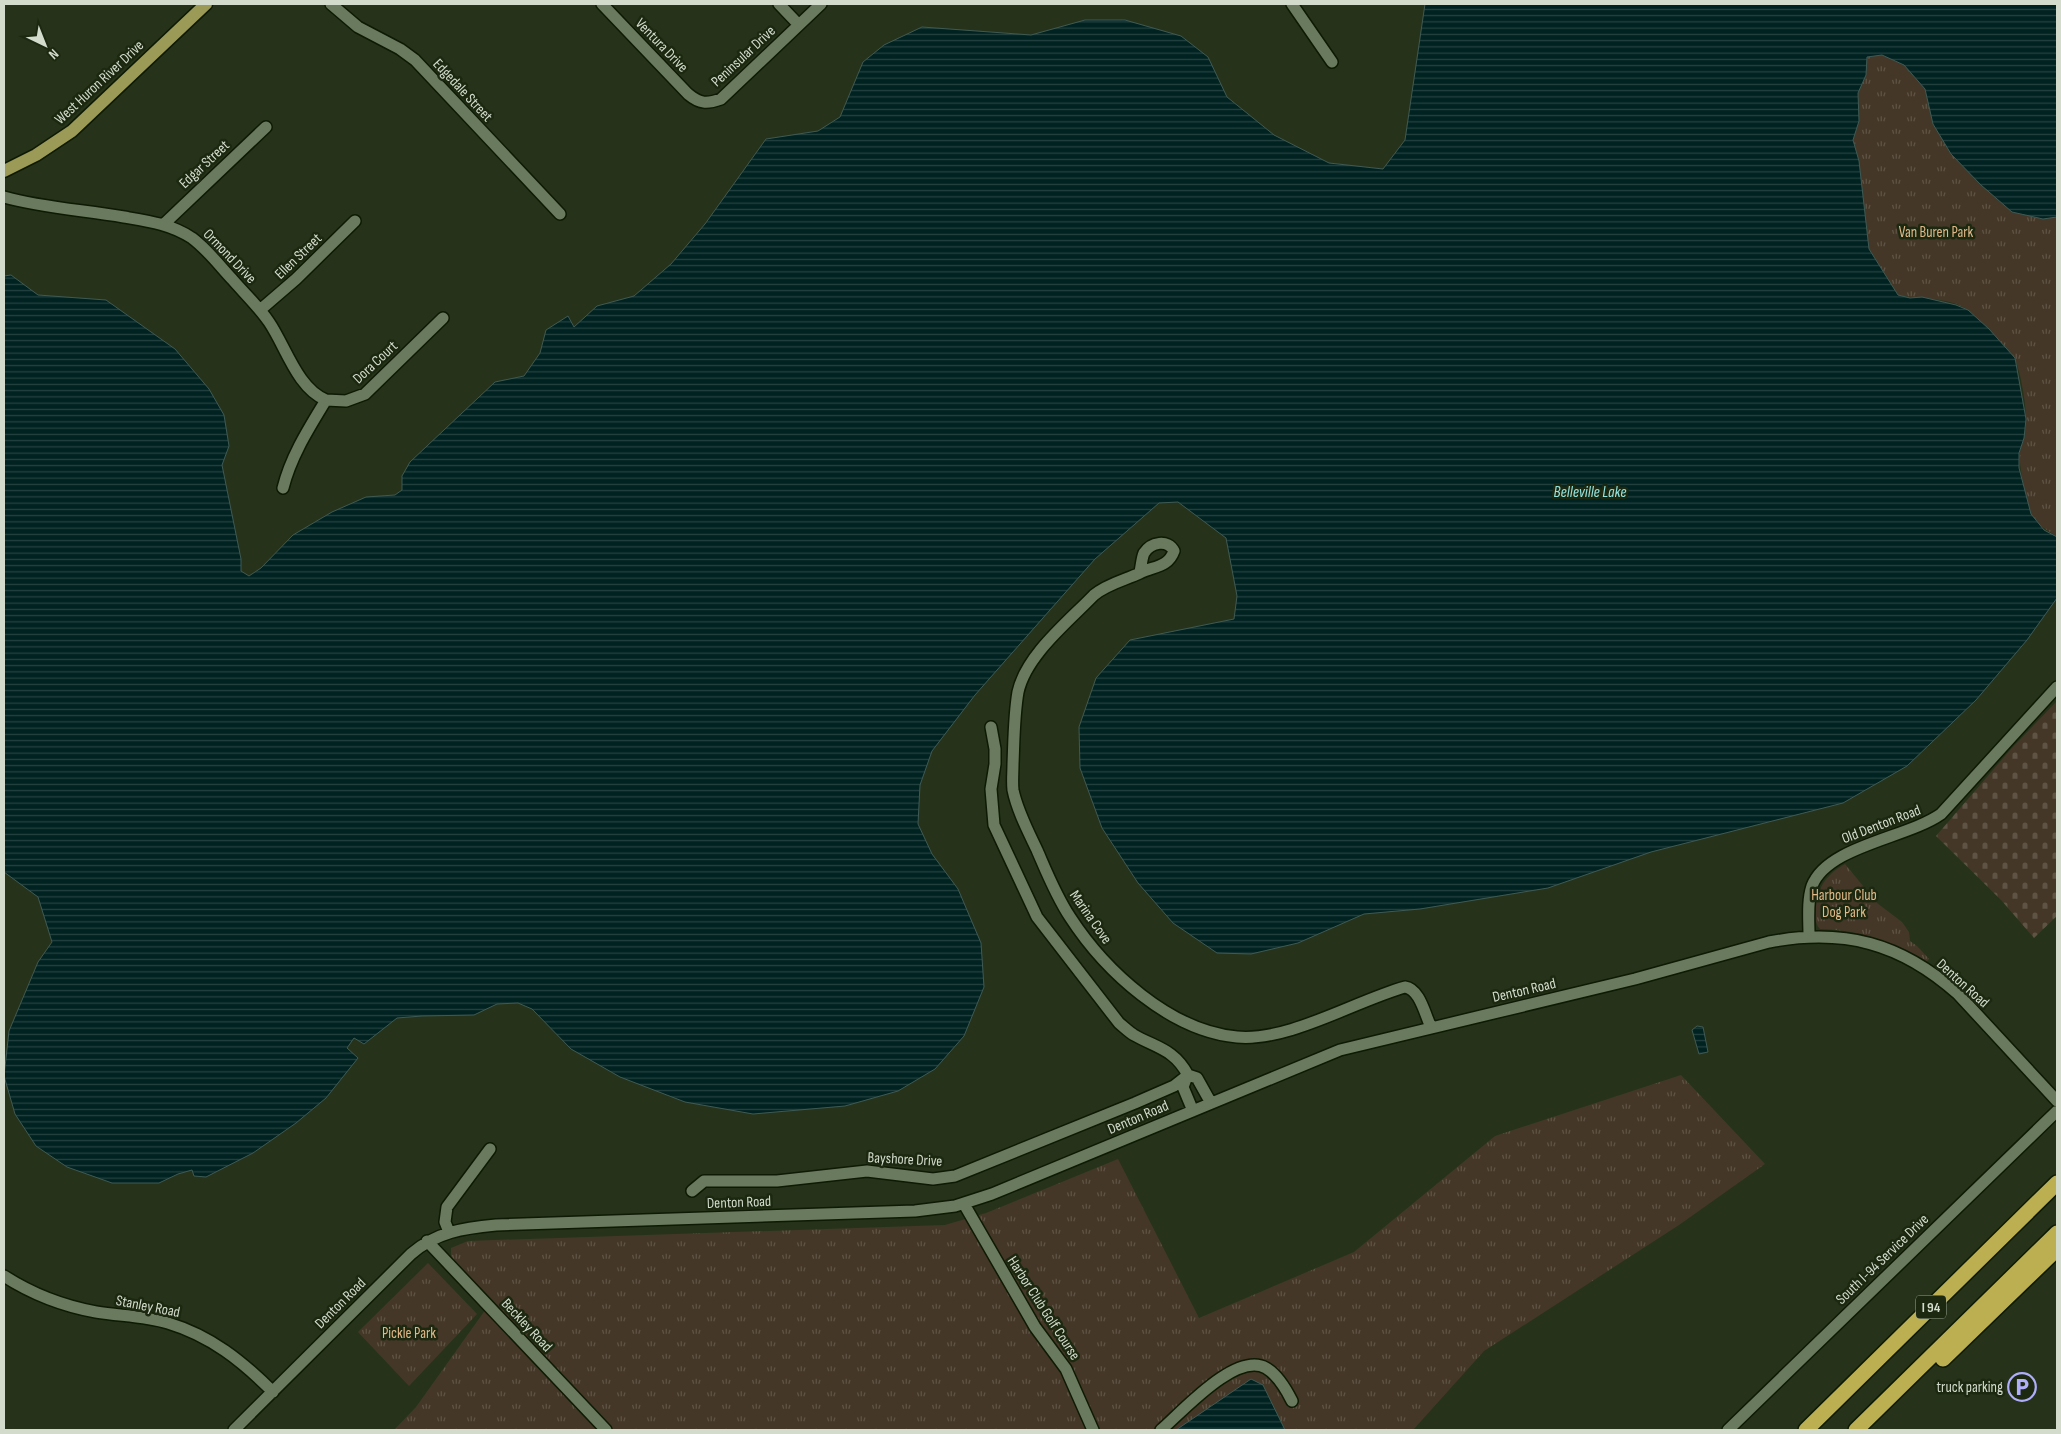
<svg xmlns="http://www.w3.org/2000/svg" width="2061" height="1434" viewBox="0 0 2061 1434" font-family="'Sofia Sans Condensed',sans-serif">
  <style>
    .cemetery { fill: url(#cemetery-stones) }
    .park { fill: url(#park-tufts) }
    .water { fill: url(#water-rules); stroke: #3f5a54 }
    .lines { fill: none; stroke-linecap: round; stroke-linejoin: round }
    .minor-casing { stroke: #0e1a04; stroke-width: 14 }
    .major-casing { stroke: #0e1a04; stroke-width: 15 }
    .highway-casing { stroke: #0e1a04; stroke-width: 18 }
    .minor { stroke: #6a7a5e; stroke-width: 11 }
    .major { stroke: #9b9a56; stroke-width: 12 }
    .highway { stroke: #bcaf51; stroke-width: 15 }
    .labels { text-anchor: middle; stroke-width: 5; stroke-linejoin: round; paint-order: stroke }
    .shield { fill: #1c2910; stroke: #9ca694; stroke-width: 1 }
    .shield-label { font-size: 14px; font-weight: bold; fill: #d3dbcc }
    .street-label { font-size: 15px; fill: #d3dbcc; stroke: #1c2910 }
    .park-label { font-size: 15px; fill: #e1b888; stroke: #1c2910 }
    .poi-label { font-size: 15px; fill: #d3dbcc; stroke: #1c2910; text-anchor: end }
    .water-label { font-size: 16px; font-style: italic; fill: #94e4e0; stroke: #1c2910 }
  </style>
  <defs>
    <pattern id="cemetery-stones" width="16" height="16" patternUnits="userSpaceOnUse" patternTransform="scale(1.25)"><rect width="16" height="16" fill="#443727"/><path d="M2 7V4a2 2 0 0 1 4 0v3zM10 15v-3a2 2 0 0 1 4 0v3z" fill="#5e5345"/></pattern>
    <pattern id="park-tufts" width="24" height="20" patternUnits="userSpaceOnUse" patternTransform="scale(1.25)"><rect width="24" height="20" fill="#443727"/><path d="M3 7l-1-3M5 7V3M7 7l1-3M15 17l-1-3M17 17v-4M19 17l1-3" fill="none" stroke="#5e5345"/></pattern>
    <pattern id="water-rules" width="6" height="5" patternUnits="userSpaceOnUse" patternTransform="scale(1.25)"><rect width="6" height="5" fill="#002221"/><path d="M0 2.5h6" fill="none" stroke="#244240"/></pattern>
  </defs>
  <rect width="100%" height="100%" fill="#26331a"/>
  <path class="cemetery" d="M2057,701V916L2034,938L2001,900L1936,836L2011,749Z"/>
  <path class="park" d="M1882,55L1904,65L1925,89L1933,124L1951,154L1981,185L2012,212L2043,219L2057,217V537C2048,530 2038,526 2031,515C2027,508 2018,461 2020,452C2022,441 2027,431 2026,419C2026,403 2021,374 2015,359C2012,353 1974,314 1968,310C1947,296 1920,300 1898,295L1869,249L1859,161L1853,140L1859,121L1858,93L1866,75V57Z
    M1845,864L1877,903L1902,922L1909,932L1910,941L1917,946L1929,959L1927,961C1896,943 1857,929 1820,929C1815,924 1815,917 1816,910C1816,888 1827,874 1845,864Z
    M1681,1075L1765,1164L1679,1225L1484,1351L1413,1430H394L416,1407L491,1302L451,1258V1248L468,1241L945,1225L986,1213L1118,1159L1199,1318L1354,1252L1495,1136Z
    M428,1263L477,1314L409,1386L358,1332Z"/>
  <path class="water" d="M1425,4H2057V217L2043,219L2012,212L1981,185L1951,154L1933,124L1925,89L1904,65L1882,55L1867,57L1866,75L1858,93L1859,121L1853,140L1859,161L1869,249L1898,295L1910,298L1922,297L1956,305L1968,310L1989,329L2015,358L2026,419L2024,438L2019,453V468L2031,514L2044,530L2057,537V598L2027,640L1976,700L1907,766L1843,803L1651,852L1548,888L1420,909L1364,914L1298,943L1251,954L1217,953L1173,923L1138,883L1102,828L1080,768L1079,727L1096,678L1130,640L1234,619L1237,596L1226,538L1178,502L1159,503L1095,559L975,695L932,751L920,785L918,824L932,854L958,889L981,943L984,987L964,1036L935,1069L898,1091L845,1106L753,1114L685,1102L620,1077L571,1049L532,1009L518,1003L497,1004L474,1015L422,1016L397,1018L364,1044L354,1038L347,1048L358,1058L326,1098L296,1123L253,1153L206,1177L194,1176L192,1170L178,1174L159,1183H112L67,1167L36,1146L15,1114L4,1076L9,1031L38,962L52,942L38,897L4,872V276L11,275L38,295L106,300L175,349L209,389L224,415L229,446L222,465L241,559V571L249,576L261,568L293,535L332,512L366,497L395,495L402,490V476L410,462L495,382L524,376L540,353L546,330L568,316L574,327L597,306L634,296L671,264L705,224L766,139L818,131L840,117L863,62L884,45L922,27L1031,35L1085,20H1125L1181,36L1208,57L1227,97L1274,135L1329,163L1383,169L1405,140Z
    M1697,1026L1703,1027L1708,1052L1699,1054L1692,1030Z
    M1251,1379L1263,1385L1285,1430H1176Z"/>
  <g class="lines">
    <defs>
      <path id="minor" d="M331,4L358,27L400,49L415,60L560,214
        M602,4L688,94C700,104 707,104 721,99L821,4
        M779,4L799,25
        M1292,4L1332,62
        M4,197C43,208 84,210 124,217C148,221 171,224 192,238C207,249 219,265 232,279C244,293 258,306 269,322C286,347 297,388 326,400
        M164,224L266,127
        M260,310L296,279L355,221
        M283,488C291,456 309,428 326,400L346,401L365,394L443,318
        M1140,572C1141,567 1142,557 1144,553C1151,542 1168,539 1174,551C1168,568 1153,566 1140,573C1125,580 1107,584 1094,595C1069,621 1026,655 1018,692C1014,715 1014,740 1013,764C1013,772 1012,782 1013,790C1017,810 1028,831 1037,850C1047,873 1056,896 1070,917C1105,971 1170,1031 1237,1037C1288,1042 1355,1001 1405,987C1420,989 1425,1015 1431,1027
        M991,727L995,749V764L991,789L994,825L1037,917L1119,1023C1124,1027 1129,1032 1134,1035C1157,1048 1174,1049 1188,1075L1197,1078L1211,1103
        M1809,936C1809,920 1807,901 1812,886C1827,846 1907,838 1941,814L2057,687
        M1187,1076L1183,1087L1193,1111
        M692,1191L704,1181H777L867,1171L933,1179L955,1176L1135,1103L1174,1086L1188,1075
        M964,1204L1035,1327L1066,1369L1093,1430
        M449,1232L445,1222L447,1207L490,1149
        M427,1241L606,1430
        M4,1276C32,1294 63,1306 96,1312C120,1316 145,1316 168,1323C211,1336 242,1361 273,1392
        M234,1430L411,1254C436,1232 464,1228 496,1225L915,1211L955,1206L992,1194L1340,1050L1635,979L1769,942C1844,928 1901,943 1958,994L2057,1101
        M1161,1430C1182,1412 1236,1351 1266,1368C1278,1375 1286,1389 1292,1401
        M1728,1430L2057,1111"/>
      <path id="major" d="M4,171L36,155L72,131L206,4"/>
      <path id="highway" d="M1943,1359L2057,1249
        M1806,1430L2057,1183
        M1856,1430L2057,1233"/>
    </defs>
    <use href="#minor" class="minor-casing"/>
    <use href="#major" class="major-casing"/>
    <use href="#highway" class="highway-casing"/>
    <use href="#minor" class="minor"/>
    <use href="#major" class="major"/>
    <use href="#highway" class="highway"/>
  </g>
  <defs>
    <symbol id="parking-ring" viewBox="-11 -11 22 22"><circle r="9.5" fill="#1c2910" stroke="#afaefa" stroke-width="1.5"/><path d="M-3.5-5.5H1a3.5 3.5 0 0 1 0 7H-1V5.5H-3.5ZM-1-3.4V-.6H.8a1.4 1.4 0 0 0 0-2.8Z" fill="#afaefa"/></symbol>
  </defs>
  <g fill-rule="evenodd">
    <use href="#parking-ring" x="2006" y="1371" width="32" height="32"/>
  </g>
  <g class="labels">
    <rect class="shield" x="1916" y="1295.5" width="30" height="23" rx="4"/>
    <g class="shield-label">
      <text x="1931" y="1312">I 94</text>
    </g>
    <g class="street-label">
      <text transform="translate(662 45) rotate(46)" y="5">Ventura Drive</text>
      <text transform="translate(743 56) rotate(-43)" y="5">Peninsular Drive</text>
      <text transform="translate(99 82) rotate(-43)" y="5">West Huron River Drive</text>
      <text transform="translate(463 90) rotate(47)" y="5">Edgedale Street</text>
      <text transform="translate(204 164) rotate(-43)" y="5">Edgar Street</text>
      <text transform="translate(230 256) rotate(46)" y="5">Ormond Drive</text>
      <text transform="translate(298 256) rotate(-44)" y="5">Ellen Street</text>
      <text transform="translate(375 362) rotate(-43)" y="5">Dora Court</text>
      <text transform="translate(1881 824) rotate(-21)" y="5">Old Denton Road</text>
      <text transform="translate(1091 917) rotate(55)" y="5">Marina Cove</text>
      <text transform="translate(1963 983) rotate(42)" y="5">Denton Road</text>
      <text transform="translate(1524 990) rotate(-13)" y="5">Denton Road</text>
      <text transform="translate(1138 1117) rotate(-23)" y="5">Denton Road</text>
      <text transform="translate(905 1159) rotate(3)" y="5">Bayshore Drive</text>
      <text transform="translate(739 1202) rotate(-2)" y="5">Denton Road</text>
      <text transform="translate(1882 1259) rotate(-44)" y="5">South I-94 Service Drive</text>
      <text transform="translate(340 1303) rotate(-45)" y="5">Denton Road</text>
      <text transform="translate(148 1306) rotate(11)" y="5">Stanley Road</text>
      <text transform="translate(1044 1308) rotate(57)" y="5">Harbor Club Golf Course</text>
      <text transform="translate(527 1325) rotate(47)" y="5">Beckley Road</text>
    </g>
    <g class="park-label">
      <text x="1936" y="237">Van Buren Park</text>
      <text x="1844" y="900">Harbour Club<tspan x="1844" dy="17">Dog Park</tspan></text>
      <text x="409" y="1338">Pickle Park</text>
    </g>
    <g class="poi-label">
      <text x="2003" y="1392">truck parking</text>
    </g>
    <g class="water-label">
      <text x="1590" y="497">Belleville Lake</text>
    </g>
  </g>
  <rect width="2061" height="1434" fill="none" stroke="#d3dbcc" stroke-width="10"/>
  <g transform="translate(45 45) rotate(137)" stroke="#1c2910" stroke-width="4" paint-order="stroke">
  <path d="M0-4L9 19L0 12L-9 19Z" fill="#d3dbcc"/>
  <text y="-8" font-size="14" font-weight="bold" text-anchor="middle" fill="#d3dbcc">N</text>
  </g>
</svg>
